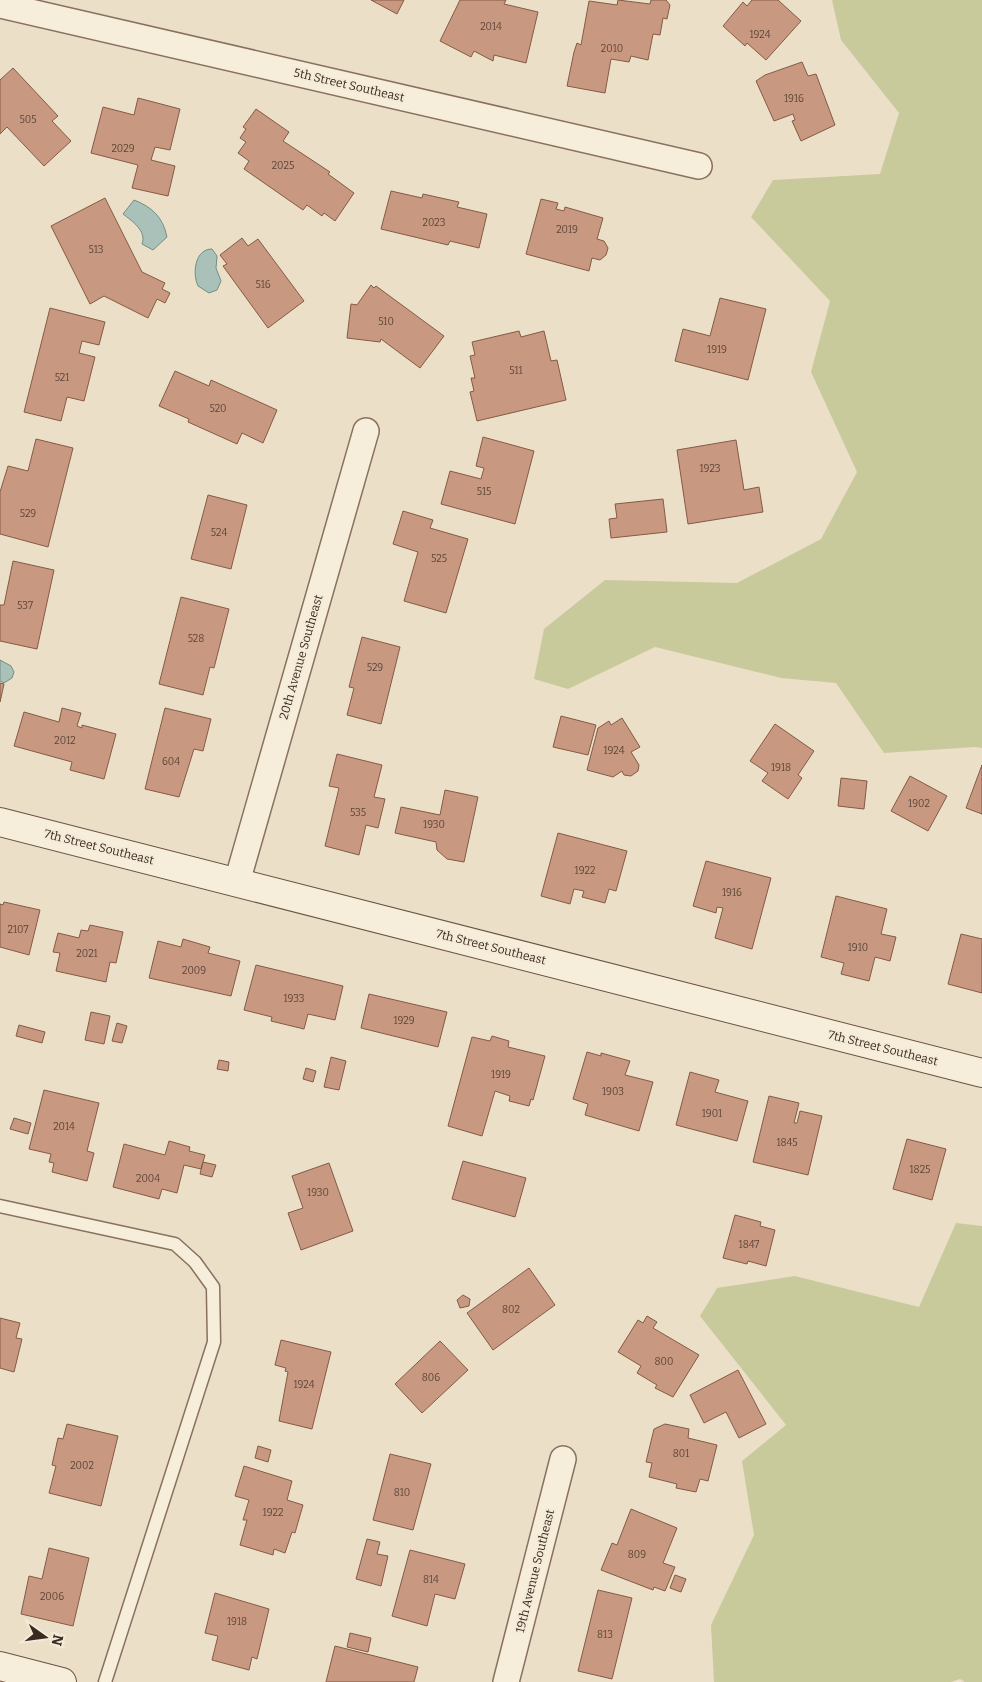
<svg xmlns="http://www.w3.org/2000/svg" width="982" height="1682" viewBox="0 0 982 1682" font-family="Bitter,serif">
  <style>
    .green { fill: #c8ca9c }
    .water { fill: #a9c1b8; stroke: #708f85 }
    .building { fill: #c89980; stroke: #855a45 }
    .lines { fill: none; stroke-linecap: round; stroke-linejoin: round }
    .lane-casing { stroke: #88715e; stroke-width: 15 }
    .street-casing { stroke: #88715e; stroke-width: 28 }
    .secondary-casing { stroke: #6a5241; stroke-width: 30 }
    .lane { stroke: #f7eddb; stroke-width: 12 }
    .street { stroke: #f7eddb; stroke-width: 25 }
    .secondary { stroke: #f7eddb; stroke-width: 28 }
    .labels { text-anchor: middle; stroke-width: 4; stroke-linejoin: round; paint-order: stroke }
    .number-label { font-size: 10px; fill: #5d4639 }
    .street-label { font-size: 12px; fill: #392b21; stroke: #f4ead7 }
  </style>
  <rect width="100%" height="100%" fill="#ecdfc8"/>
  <path class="green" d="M832,0H982V748L975,747L884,753L836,683L781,678L655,647L568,689L534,679L544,629L605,580L737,583L821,539L857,472L811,372L830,301L751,217L773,180L880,174L899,113L841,40Z
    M956,1223L982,1226V1682H965L960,1679L951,1682H714L711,1625L754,1535L742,1461L786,1425L700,1316L717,1288L795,1276L919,1307Z"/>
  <path class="water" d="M134,200C152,207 163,217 167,237L153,250L142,244C147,231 132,221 123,214Z
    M212,249L217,256L216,268L221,281L217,290L209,293L198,286C192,273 195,249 212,249Z
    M0,660L11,666L14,672L12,678L4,683L0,681Z"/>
  <path class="building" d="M371,0H404L397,14Z
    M460,0H506L504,4L538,12L526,63L494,55L493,61L474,51L471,57L440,41Z
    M618,0L650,4L651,0H666L670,5L667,19L663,18L660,35L653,34L648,60L631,56L629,62L611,59L605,93L567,86L574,52L577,43L581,45L589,1L617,5Z
    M752,0H778L801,21L766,60L747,43L745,46L723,26L743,2L747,6Z
    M802,62L808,76L816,74L835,125L801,141L792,121L795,120L793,114L774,121L756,81L765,75Z
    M13,68L58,116L52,121L71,141L44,166L7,127L0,134V80Z
    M138,98L180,109L170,150L155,147L151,160L175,166L168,196L132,188L138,165L91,153L103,107L134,115Z
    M256,109L289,132L283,141L330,172L328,174L354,193L335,221L324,213L322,216L307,205L303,210L244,169L249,161L238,153L246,142L240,138L246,129L243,127Z
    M391,191L422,198L423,194L459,202L457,207L487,214L479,248L450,241L448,245L381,229Z
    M105,198L142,272L165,283L162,289L170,293L165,303L157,299L148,318L104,296L90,304L51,226Z
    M541,199L558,203L556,209L564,211L565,207L603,218L597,239L604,241L608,248L606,255L600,260L592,258L589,271L526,254Z
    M242,238L248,246L258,239L304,301L268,328L223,266L227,264L220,255Z
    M371,285L374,288L376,286L444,336L420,368L381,339L380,342L347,338L351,304L357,305Z
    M720,298L766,309L748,380L675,361L683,329L710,336Z
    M50,308L105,322L99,345L82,341L79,353L95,357L84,401L67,397L61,421L24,412Z
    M519,331L521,337L544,331L551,361L557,360L566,400L477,421L470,392L474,391L471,378H475L470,356L475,355L472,342Z
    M175,371L209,386L211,380L277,410L263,443L242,433L237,444L188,422L189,419L159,406Z
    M483,437L534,451L515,524L441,504L450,471L481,479L484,468L476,466Z
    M36,439L73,448L48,547L0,534V492L8,466L28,471Z
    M736,440L744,490L759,487L763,512L688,524L677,450Z
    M208,495L247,505L231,569L191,559Z
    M663,499L667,532L611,538L609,519L617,518L615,504Z
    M403,511L433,520L430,528L468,539L446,613L404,601L418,552L393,544Z
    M13,561L54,570L37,649L0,641V605H4Z
    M181,597L229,609L214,668L210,667L203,695L159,684Z
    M362,637L400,647L381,724L347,715L354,688L349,687Z
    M0,683L4,684L0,702Z
    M62,708L81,713L77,726L82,728V725L116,734L104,779L70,770L72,762L14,746L24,712L59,722Z
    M165,708L211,719L203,751L194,749L179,797L145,789Z
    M561,716L596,725L588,755L553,747Z
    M622,718L640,747L631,752L639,765L638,771L631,776L624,775L622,771L613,777L587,770L598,728L609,721L611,725Z
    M775,724L814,751L798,775L802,778L788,799L762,781L768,773L750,761Z
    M337,754L382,765L374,797L385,799L378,828L366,825L359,855L325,846L339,788L329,786Z
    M982,765V814L966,808Z
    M910,776L947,796L928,831L891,811Z
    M841,778L867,781L864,809L838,806Z
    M445,790L478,797L464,862L447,859L437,850L436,842L395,833L401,807L440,815Z
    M558,833L627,851L616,891L609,889L605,903L582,897L584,891L574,889L570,904L541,896Z
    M706,861L771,878L752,949L715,938L723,908L717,907L716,913L693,906Z
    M836,896L887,909L881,934L896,937L890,961L875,957L869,981L841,974L844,963L821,957Z
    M4,902L40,910L29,955L0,947V904L3,905Z
    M90,925L123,932L116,963L110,962L106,982L56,971L60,953L53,952L58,933L79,938L81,930L88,931Z
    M961,934L982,939V993L948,984Z
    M183,939L210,947L208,953L240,961L231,996L149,978L158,941L181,947Z
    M256,965L343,986L335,1020L308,1014L304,1029L271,1021L272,1017L244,1010Z
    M369,994L447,1012L438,1047L361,1028Z
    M91,1012L110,1016L104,1044L85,1040Z
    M117,1023L127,1026L122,1043L112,1041Z
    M19,1025L45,1032L42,1043L16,1036Z
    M492,1036L509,1041L508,1047L545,1056L533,1100L531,1099L529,1106L509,1101L510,1096L495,1091L482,1136L448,1126L472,1037L490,1041Z
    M587,1052L601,1056V1053L630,1061L625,1075L653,1082L639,1131L585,1115L588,1104L573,1099Z
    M331,1057L346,1061L339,1090L324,1087Z
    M219,1060L229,1062L228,1071L217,1069Z
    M306,1068L316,1071L313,1082L303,1079Z
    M690,1072L719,1080L715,1092L748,1101L737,1141L676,1125Z
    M44,1090L99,1103L87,1151L94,1153L87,1181L52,1172L54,1163L49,1162L51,1154L29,1149Z
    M769,1096L799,1103L794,1123H797L800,1111L822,1116L808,1175L753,1162Z
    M14,1118L31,1123L28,1134L10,1129Z
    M907,1139L946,1149L932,1200L893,1189Z
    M169,1141L190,1147L189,1151L205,1155L201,1169L184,1165L177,1193L162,1189L159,1199L113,1187L124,1144L165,1155Z
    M463,1161L526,1178L515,1217L452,1199Z
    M203,1162L216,1165L212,1177L200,1174Z
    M329,1163L353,1231L301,1250L288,1213L303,1208L292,1176Z
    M735,1215L761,1222L760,1226L775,1230L766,1266L748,1261L747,1264L723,1258Z
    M529,1268L555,1305L493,1350L467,1313Z
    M463,1295L470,1299L469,1306L460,1308L457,1300Z
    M647,1316L657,1322L653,1328L699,1355L673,1397L655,1388L657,1385L637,1373L641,1366L618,1352L638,1320L643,1323Z
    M0,1318L20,1323L16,1338L22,1339L14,1372L0,1368Z
    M281,1340L331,1352L312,1429L279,1421L288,1372L285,1371L286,1368L275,1365Z
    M440,1341L468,1370L422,1413L395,1384Z
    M738,1370L766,1424L739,1438L726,1412L704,1423L690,1395Z
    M67,1424L118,1436L101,1506L49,1493L56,1466L52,1465L58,1438L63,1439Z
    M665,1424L689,1429L688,1438L717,1445L708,1481L700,1479L696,1492L676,1488L677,1484L649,1477L652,1463L646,1462L654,1429Z
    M258,1446L271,1450L268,1462L255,1458Z
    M390,1454L431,1464L413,1530L373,1520Z
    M244,1466L292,1481L287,1500L303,1505L295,1533L292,1532L285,1553L274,1549L273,1555L240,1545L247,1520H243L249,1500L235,1496Z
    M631,1509L677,1528L663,1563L675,1567L665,1591L654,1587L653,1590L601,1570L612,1543L617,1545Z
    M367,1539L380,1542L377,1554L388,1556L381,1586L356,1579Z
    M49,1548L89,1558L73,1626L21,1614L29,1576L42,1579Z
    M410,1550L465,1564L455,1599L435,1594L427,1626L392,1616Z
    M675,1575L686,1579L681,1592L670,1588Z
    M598,1590L632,1598L612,1679L578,1671Z
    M215,1593L269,1609L257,1659L252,1657L249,1670L212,1660L218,1636L205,1633Z
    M350,1633L371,1638L368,1652L347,1647Z
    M335,1646L418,1667L414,1682H326Z"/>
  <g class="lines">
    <defs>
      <path id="lane" d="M0,1206L175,1244L195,1262L213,1287L214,1342L105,1682"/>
      <path id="street" d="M0,5L699,166
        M237,882L366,431
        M506,1682L563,1459"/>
      <path id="secondary" d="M0,822L982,1073
        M0,1666L62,1682"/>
    </defs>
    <use href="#lane" class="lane-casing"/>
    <use href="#street" class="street-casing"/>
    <use href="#secondary" class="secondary-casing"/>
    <use href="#lane" class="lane"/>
    <use href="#street" class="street"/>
    <use href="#secondary" class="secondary"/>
  </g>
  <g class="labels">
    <g class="number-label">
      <text x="491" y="30">2014</text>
      <text x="760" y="38">1924</text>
      <text x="612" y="52">2010</text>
      <text x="794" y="102">1916</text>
      <text x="28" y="123">505</text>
      <text x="123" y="152">2029</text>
      <text x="283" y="169">2025</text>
      <text x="434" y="226">2023</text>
      <text x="567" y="233">2019</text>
      <text x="96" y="253">513</text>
      <text x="263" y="288">516</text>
      <text x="386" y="325">510</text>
      <text x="717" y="353">1919</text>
      <text x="516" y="374">511</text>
      <text x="62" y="381">521</text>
      <text x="218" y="412">520</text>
      <text x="710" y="472">1923</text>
      <text x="484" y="495">515</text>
      <text x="28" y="517">529</text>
      <text x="219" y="536">524</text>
      <text x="439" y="562">525</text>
      <text x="25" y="609">537</text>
      <text x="196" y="642">528</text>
      <text x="375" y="671">529</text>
      <text x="65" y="744">2012</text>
      <text x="614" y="754">1924</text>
      <text x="171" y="765">604</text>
      <text x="781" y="771">1918</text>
      <text x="919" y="807">1902</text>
      <text x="358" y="816">535</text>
      <text x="434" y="828">1930</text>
      <text x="585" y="874">1922</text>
      <text x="732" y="896">1916</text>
      <text x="18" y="933">2107</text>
      <text x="858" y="951">1910</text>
      <text x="87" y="957">2021</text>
      <text x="194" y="974">2009</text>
      <text x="294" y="1002">1933</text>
      <text x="404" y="1024">1929</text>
      <text x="501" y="1078">1919</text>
      <text x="613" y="1095">1903</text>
      <text x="712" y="1117">1901</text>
      <text x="64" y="1130">2014</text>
      <text x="787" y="1146">1845</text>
      <text x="920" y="1173">1825</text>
      <text x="148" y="1182">2004</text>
      <text x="318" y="1196">1930</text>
      <text x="749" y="1248">1847</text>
      <text x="511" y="1313">802</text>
      <text x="664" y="1365">800</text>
      <text x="431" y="1381">806</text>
      <text x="304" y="1388">1924</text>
      <text x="681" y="1457">801</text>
      <text x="82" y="1469">2002</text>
      <text x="402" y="1496">810</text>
      <text x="273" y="1516">1922</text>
      <text x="637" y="1558">809</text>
      <text x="431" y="1583">814</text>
      <text x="52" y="1600">2006</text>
      <text x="237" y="1625">1918</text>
      <text x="605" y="1638">813</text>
    </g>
    <g class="street-label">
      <text transform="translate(349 85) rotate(13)" y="4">5th Street Southeast</text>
      <text transform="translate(301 657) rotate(-74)" y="4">20th Avenue Southeast</text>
      <text transform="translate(99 847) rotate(14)" y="4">7th Street Southeast</text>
      <text transform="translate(491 947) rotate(14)" y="4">7th Street Southeast</text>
      <text transform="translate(883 1048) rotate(14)" y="4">7th Street Southeast</text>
      <text transform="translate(535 1571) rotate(-76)" y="4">19th Avenue Southeast</text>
    </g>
  </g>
  <g transform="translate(45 1637) rotate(104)" stroke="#f4ead7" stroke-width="4" paint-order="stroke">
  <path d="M0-4L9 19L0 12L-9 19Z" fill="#392b21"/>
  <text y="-8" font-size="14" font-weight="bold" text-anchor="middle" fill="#392b21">N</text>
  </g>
</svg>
